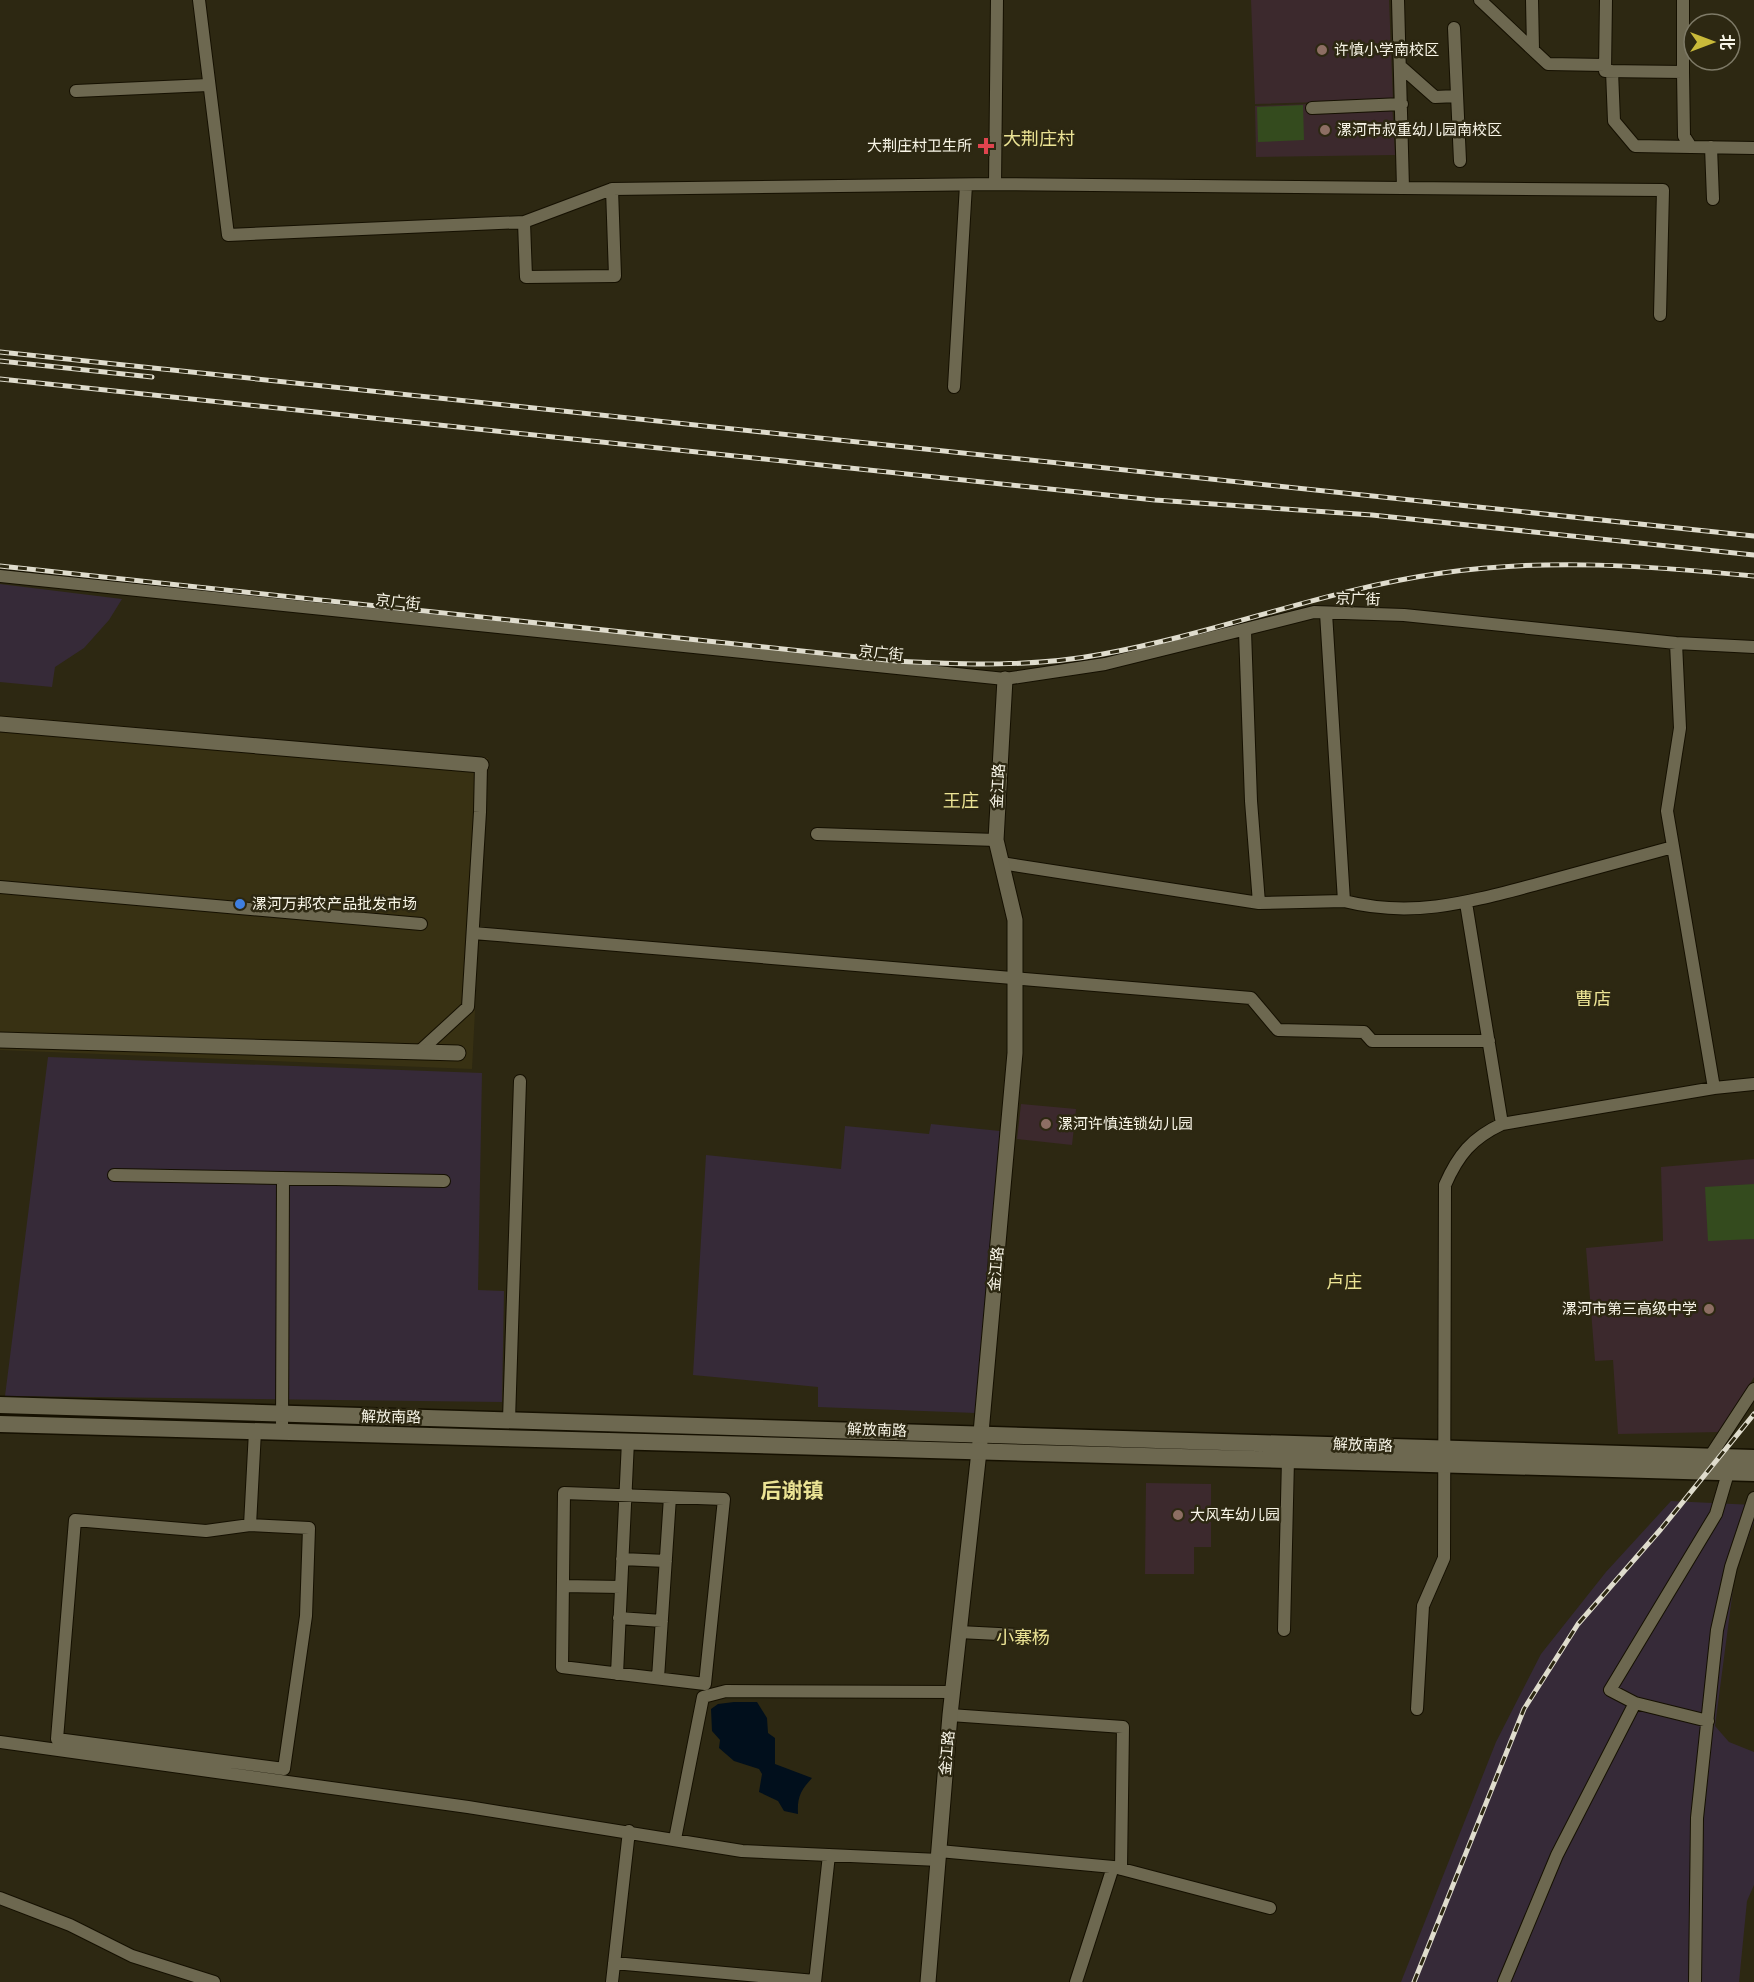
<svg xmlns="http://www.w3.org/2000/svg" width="1754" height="1982" viewBox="0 0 1754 1982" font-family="Inter,'Noto Sans SC',sans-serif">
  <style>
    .built { fill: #383113 }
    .industrial { fill: #362a38 }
    .education { fill: #3c292d }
    .green { fill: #344b1e }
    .water { fill: #010f1c }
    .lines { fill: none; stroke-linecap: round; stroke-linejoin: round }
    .minor-casing { stroke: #151000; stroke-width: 14 }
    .tertiary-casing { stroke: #151000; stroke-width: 17 }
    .secondary-casing { stroke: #151000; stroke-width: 19 }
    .minor { stroke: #6d6850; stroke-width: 12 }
    .tertiary { stroke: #6d6850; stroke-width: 15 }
    .secondary { stroke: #6d6850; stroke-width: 16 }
    .rail-casing { stroke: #dfdccd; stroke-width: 5 }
    .rail { stroke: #2d2812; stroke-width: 3; stroke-dasharray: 9; stroke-linecap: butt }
    .education-dot { fill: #8d6e63; stroke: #2d2812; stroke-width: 2 }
    .health-dot { fill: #e0444e; stroke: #2d2812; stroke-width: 2 }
    .shop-dot { fill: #3f7fe0; stroke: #2d2812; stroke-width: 2 }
    .labels { text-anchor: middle; stroke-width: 5; stroke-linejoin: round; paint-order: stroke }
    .poi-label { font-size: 15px; fill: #f8f5e7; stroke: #2d2812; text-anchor: start }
    .street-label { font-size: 15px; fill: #f8f5e7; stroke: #2d2812 }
    .quarter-label { font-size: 18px; fill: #ebe394; stroke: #2d2812 }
    .district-label { font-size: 21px; font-weight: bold; fill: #ebe394; stroke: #2d2812 }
  </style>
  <rect width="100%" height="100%" fill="#2d2812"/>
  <path class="built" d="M0,715L488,758L472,1069L0,1050Z"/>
  <path class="industrial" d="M0,584L122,599L109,620L84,648L55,667L52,687L0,682Z
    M48,1057L482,1073L478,1290L504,1291L502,1402L5,1396Z
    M931,1124L1000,1131L976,1413L818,1407V1387L693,1375L706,1155L841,1169L845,1126L929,1134Z
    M1671,1501L1754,1505V1522L1735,1574L1715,1726L1729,1742L1754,1752V1885L1747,1901L1739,1982H1401L1496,1742L1541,1654L1606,1572Z"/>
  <path class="education" d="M1251,0H1389L1393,100L1255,104Z
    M1392,101L1395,155L1256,157L1255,106Z
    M1021,1104L1076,1109L1072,1145L1017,1139Z
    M1754,1159V1377L1721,1432L1618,1434L1613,1360L1595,1361L1586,1248L1663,1241L1661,1167Z
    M1146,1483L1211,1484V1547H1194V1574H1145Z"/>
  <path class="green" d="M1303,105L1304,140L1258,142L1257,107Z
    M1754,1184V1239L1708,1241L1705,1187Z"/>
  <path class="water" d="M734,1702H757L767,1718L768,1733L775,1738V1764L812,1778C801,1790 797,1797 798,1814L784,1811L778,1801L759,1792L762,1774L759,1769L734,1761L719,1748L720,1740L712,1731L711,1709L718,1704Z"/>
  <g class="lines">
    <defs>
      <path id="minor" d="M199,0L228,235L524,222L612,189L995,184
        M997,0L995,184L1403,188L1398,0
        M1480,0L1548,64L1605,65
        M1532,0L1533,49
        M1606,0L1605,71L1683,72L1684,136L1691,147L1754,148
        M1454,28L1460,161
        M1400,66L1435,97L1457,96
        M1612,71L1614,121L1635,146L1691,147
        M1683,72V0
        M76,91L208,85
        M1312,108L1402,104
        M1711,147L1713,199
        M1403,188L1663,190L1660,315
        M524,222L526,277L615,276L612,189
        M954,387L966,185
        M0,576L1005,679L1105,664L1314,612L1404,615L1676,643L1754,647
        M1676,643L1680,728L1667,811L1714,1088L1754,1084
        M817,834L996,840
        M1001,863L1259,903L1251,801L1245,631
        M0,887L421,924
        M1344,901C1415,919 1472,901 1541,883C1585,871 1629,859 1673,847
        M1259,903L1344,901L1326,613
        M1466,903L1502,1124L1714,1088
        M473,933L1251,998L1278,1030L1364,1032L1372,1041H1489
        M419,1052L468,1007L480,812L481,765
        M114,1175L444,1181
        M509,1420L520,1081
        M282,1432L283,1178
        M1709,1458L1754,1389
        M564,1493L724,1499L705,1684L562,1667Z
        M250,1525L309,1528L306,1616L284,1769L57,1739L75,1520L206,1531L250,1525L255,1431
        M622,1559L666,1561
        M563,1586L621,1587
        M619,1618L662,1621
        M1284,1630L1288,1459
        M959,1632L1018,1635
        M617,1674L628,1441
        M658,1678L670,1497
        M1635,1703L1708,1721
        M1417,1709L1423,1606L1444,1558L1445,1185C1458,1155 1472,1138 1502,1124
        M950,1715L1123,1727L1121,1869
        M0,1742L468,1807L742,1851L939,1860
        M675,1839L703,1697L726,1691L953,1692
        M939,1851L1113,1867L1076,1982
        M1114,1867L1270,1908
        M0,1898L70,1925L132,1956L214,1982
        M614,1963L815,1981
        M612,1982L629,1831
        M815,1982L829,1855
        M1504,1982L1557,1855L1635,1703L1610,1690L1716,1514L1728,1473
        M1695,1982L1697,1818L1717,1630L1731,1567L1754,1498"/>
      <path id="tertiary" d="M0,724L481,765
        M0,1040L458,1053
        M928,1982L950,1715L981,1433L1015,1053V920L996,840L1005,679"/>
      <path id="secondary" d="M0,1405L1754,1458
        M0,1424L1754,1473"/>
    </defs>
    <use href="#minor" class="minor-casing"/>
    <use href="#tertiary" class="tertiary-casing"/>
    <use href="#secondary" class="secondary-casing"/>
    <use href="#minor" class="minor"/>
    <use href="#tertiary" class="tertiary"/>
    <use href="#secondary" class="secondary"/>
    <defs>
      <path id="rail" d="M0,352L1754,536
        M0,361L152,377
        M0,379L1155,500L1372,515L1754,555
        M0,566L896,661C965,665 1035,667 1103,654C1218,633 1327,589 1442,573C1547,558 1650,566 1754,576
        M1414,1982L1524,1709L1578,1624L1661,1529L1754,1414"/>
    </defs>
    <use href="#rail" class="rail-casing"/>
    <use href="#rail" class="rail"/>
  </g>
  <g class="education-dot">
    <circle cx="1322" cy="50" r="6"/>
    <circle cx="1325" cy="130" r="6"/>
    <circle cx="1046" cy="1124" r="6"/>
    <circle cx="1709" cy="1309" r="6"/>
    <circle cx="1178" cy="1515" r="6"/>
  </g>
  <path class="health-dot" d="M983 137h6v6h6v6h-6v6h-6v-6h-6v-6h6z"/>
  <circle class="shop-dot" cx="240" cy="904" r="6"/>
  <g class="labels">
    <g class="poi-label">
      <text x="1334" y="55">许慎小学南校区</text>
      <text x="1337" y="135">漯河市叔重幼儿园南校区</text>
      <text x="972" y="151" text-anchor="end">大荆庄村卫生所</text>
      <text x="252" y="909">漯河万邦农产品批发市场</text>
      <text x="1058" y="1129">漯河许慎连锁幼儿园</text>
      <text x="1697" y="1314" text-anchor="end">漯河市第三高级中学</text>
      <text x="1190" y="1520">大风车幼儿园</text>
    </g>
    <g class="street-label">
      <text transform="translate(1358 599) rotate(2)" y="5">京广街</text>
      <text transform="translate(398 602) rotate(6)" y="5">京广街</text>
      <text transform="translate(881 653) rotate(6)" y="5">京广街</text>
      <text transform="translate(998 786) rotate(-87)" y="5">金江路</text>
      <text transform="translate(996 1269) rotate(-85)" y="5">金江路</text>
      <text transform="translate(391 1417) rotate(1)" y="5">解放南路</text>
      <text transform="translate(877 1430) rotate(2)" y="5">解放南路</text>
      <text transform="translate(1363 1445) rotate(2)" y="5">解放南路</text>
      <text transform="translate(947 1753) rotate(-85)" y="5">金江路</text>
    </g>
    <g class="quarter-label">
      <text x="1039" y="145">大荆庄村</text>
      <text x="961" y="807">王庄</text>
      <text x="1593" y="1005">曹店</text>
      <text x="1344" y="1288">卢庄</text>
      <text x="1023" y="1644">小寨杨</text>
    </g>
    <g class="district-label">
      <text x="792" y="1498">后谢镇</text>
    </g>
  </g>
  <g transform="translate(1712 42) rotate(90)"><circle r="28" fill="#2d2812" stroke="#7e7a67" stroke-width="1.5"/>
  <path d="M0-4.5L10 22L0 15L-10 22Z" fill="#c9ba3a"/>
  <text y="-9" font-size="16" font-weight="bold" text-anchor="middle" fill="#f8f5e7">北</text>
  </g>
</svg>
